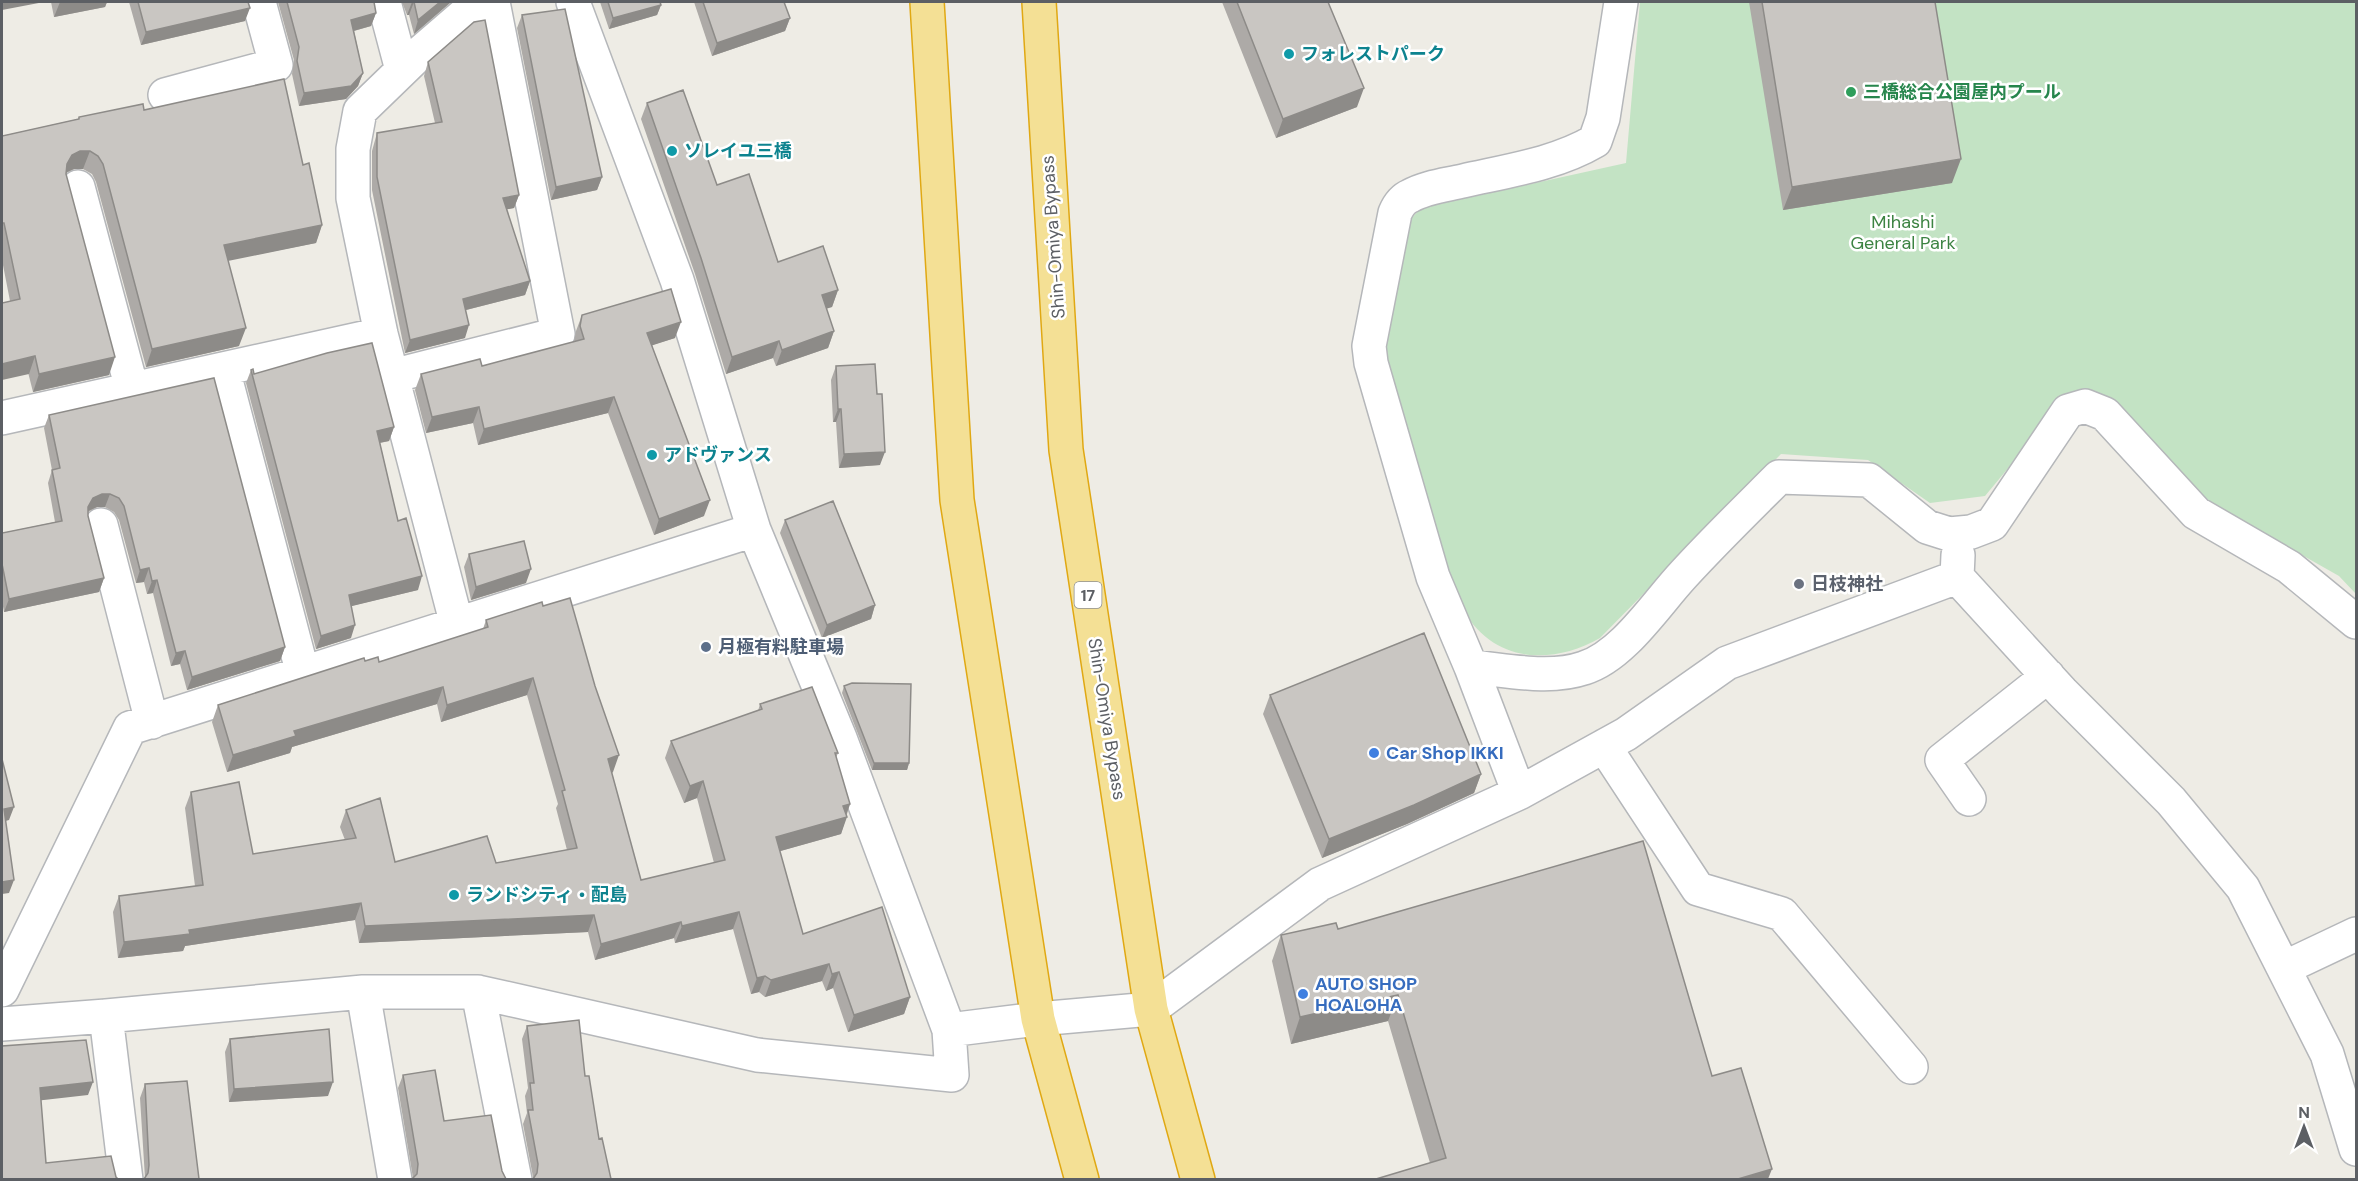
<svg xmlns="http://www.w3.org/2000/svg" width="2358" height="1181" viewBox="0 0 2358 1181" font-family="'DM Sans','Noto Sans JP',sans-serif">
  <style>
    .green { fill: #c3e3c4 }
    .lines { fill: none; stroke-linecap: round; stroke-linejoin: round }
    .street-casing { stroke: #b5b7ba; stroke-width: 36 }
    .highway-casing { stroke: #e0a813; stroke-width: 36 }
    .street { stroke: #fff; stroke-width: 33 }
    .highway { stroke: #f4e095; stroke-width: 33 }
    .wall { fill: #adaaa7 }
    .shaded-wall { fill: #8d8b88 }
    .building { fill: #c9c6c2; stroke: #8d8b88; stroke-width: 1.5 }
    .culture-dot { fill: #0f9aa8; stroke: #fff; stroke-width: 2 }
    .leisure-dot { fill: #2e9e5b; stroke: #fff; stroke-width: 2 }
    .worship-dot { fill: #6b7280; stroke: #fff; stroke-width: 2 }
    .service-dot { fill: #5c6f8a; stroke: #fff; stroke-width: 2 }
    .shop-dot { fill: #3f7fe0; stroke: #fff; stroke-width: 2 }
    .labels { text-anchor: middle; stroke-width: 5; stroke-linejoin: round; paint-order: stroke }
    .shield { fill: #fff; stroke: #8d8f92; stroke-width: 1.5 }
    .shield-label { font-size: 16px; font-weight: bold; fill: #5c5f64 }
    .culture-label { font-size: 18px; font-weight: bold; fill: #0d838f; stroke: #fff; text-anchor: start }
    .leisure-label { font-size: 18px; font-weight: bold; fill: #27864d; stroke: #fff; text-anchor: start }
    .park-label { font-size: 18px; fill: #3c8342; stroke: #fff }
    .street-label { font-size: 18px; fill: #5c5f64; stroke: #fff }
    .worship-label { font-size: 18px; font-weight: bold; fill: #5b616d; stroke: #fff; text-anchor: start }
    .service-label { font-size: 18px; font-weight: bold; fill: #4e5e75; stroke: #fff; text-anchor: start }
    .shop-label { font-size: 18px; font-weight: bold; fill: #366cbe; stroke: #fff; text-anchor: start }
  </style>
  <rect width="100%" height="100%" fill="#eeece5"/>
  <path class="green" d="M1640,2H2356V594L2339,576L2206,501L2063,402L1985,496L1930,503L1868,460L1781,454L1600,638C1549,667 1489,662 1461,605L1419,481L1384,351L1406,224L1421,208L1626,163Z"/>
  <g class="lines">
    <defs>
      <path id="street" d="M384,2L402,70
        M573,2L677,280L754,530L840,738L949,1030
        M165,95L276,65L259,2
        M78,187L132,389
        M223,369L303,674
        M392,376L558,334L493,2
        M2,418L381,334
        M101,525L152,722
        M1958,555L1957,577L2062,692L2171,801L2243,888L2327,1054L2356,1149
        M457,625L381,334L353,198V149L360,111L421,52L479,2
        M1471,667C1507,670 1549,680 1584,668C1623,656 1656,604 1683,575C1714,541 1747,509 1779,477L1869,480L1927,527L1949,534L1971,532L1992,524L2068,411L2085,406L2105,414L2196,513L2289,567L2356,622
        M1604,746L1698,889L1782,914L1911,1067
        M1519,793L1471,667L1433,577L1371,363L1369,346L1395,213C1398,206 1403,199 1410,196C1426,187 1446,185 1463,181C1507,171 1556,164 1595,141L1603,118L1621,2
        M1969,799L1942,760L2048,676
        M2284,968L2356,934
        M2,990L130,728L754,530
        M363,992L395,1180
        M478,992L515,1180
        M106,1016L126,1180
        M2,1024L106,1016L363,992H478L757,1055L952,1075L949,1030L1038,1019L1151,1009L1320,884L1519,793L1626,734L1727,663L1957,577"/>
      <path id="highway" d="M927,2L957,500L1038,1019L1082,1180
        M1039,2L1066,450L1151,1009L1198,1180"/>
    </defs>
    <use href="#street" class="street-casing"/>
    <use href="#highway" class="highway-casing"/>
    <use href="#street" class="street"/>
    <use href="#highway" class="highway"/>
  </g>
  <path class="wall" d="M51,2H107L105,7L54,17Z
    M129,2H248L245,21L141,45Z
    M278,2H374L376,13L371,26L354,31L363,73L358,86L346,99L299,106L292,74L294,60Z
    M402,2H451L414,34L409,15H407Z
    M600,2H660L661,5L657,15L609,29Z
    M694,2H784L790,18L785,31L712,56Z
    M1222,2H1328L1357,107L1276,138Z
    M1749,2H1935L1952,183L1783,210Z
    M522,15L602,177L597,190L551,200L517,28Z
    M428,62L519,195L514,208L506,209L530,281L525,295L466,310L465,338L405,353L372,190V151L377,133L435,123L424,76Z
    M647,103L717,185L778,262L838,290L832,307L826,308L834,331L828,348L776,366L773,358L726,374L695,274L641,119Z
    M144,110L303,165L322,225L316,243L228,260L239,346L146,367L96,182L92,174L83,169H74L66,173L109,375L33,392L10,301L2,260V136L78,119L79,117Z
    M582,315L675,338L652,345L704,516L654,535L608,413L478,445L473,423L426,433L415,390L421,374L482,366L574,342L576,331Z
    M836,366L880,465L839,468L836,422H833L831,380Z
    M251,370L254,374L394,427L389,441L380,443L398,521L418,590L351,606V638L316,649L246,383Z
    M49,415L285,647L280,661L187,690L180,664L171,666L153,593L147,594L144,582L136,583L119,520L114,512L105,507H97L88,512V516L104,578L99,592L4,612L2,601V533L55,522L48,483L52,470L44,428Z
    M785,520L875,605L871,619L822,638L780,533Z
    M469,554L526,583L471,600L464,567Z
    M543,606L613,772L612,773L641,880L714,863L697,798L684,803L665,758L671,741L758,711L760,704L838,753L836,758L850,804L841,834L780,851L803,934L910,997L904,1014L848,1032L833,988L826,991L822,981L765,997L759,992L751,994L733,929L675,943L674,938L595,960L588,932L359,943L355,920L185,946L183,951L118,958L113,912L119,896L195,886L185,808L191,792L253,854L345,840L340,827L346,810L395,862L496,863L567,850L556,808L558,804L527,695L441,722L437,704L292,747L290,753L227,772L212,722L218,705L365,661L379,662L483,629L486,620Z
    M844,686L909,763L907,770H872L842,693Z
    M1270,695L1481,774L1474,793L1407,824L1322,858L1263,714Z
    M1338,929L1712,1076L1430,1163L1388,1021L1291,1044L1272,961L1281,935Z
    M527,1026L585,1076L599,1139L533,1179V1177L523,1124L527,1113L525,1096L528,1088L522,1039Z
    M230,1039L328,1096L229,1102L225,1052Z
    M403,1075L444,1121L491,1115L413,1178L398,1088Z
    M145,1084L199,1179L145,1178L140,1098Z"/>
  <path class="shaded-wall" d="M2,2H44L2,10Z
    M60,2H107L105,7L54,17Z
    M412,2H414L409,15H407Z
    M440,2H451L414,34L418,20Z
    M661,5L657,15L609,29L613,18Z
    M250,8L245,21L141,45L146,32Z
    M376,13L371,26L346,33L351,20Z
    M790,18L785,31L712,56L717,43Z
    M363,73L358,86L346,99L299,106L304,93Z
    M1364,88L1357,107L1276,138L1283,119Z
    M80,151H90L83,169H74L65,173L67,164L72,155Z
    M1961,159L1952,183L1783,210L1792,187Z
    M602,177L597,190L551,200L556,187Z
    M519,195L514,208L498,211L503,198Z
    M322,225L316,243L218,263L224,245Z
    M530,281L525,295L458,312L463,299Z
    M838,290L832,307L816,312L822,295Z
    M681,322L675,338L641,349L647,333Z
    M469,325L465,338L405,353L410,340Z
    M246,328L239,346L146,367L152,349Z
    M834,331L828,348L776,366L782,350Z
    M779,341L773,358L726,374L732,357Z
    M35,356L29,374L2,380V364Z
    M115,357L109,375L33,392L39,374Z
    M614,397L608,413L478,445L484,429Z
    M479,407L473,423L426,433L432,417Z
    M838,409H841L836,422H833Z
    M394,427L389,441L373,444L377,431Z
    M885,452L880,465L839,468L844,454Z
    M102,494H110L105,507H97L88,511L83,521L88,507L93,498Z
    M710,500L704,516L654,535L659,519Z
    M149,568L144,582L136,583L140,570Z
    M531,569L526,583L471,600L476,587Z
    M422,576L418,590L344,608L349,595Z
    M104,578L99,592L4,612L9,599Z
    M157,580L153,593L147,594L152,581Z
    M875,605L871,619L822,638L827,625Z
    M355,625L351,638L316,649L321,636Z
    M285,647L280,661L187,690L192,677Z
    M185,651L180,664L171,666L176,653Z
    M533,678L527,695L441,722L447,705Z
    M443,687L437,704L292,747L290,753L227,772L233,755L294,731Z
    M619,755L613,772L602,776L608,759Z
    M874,763H909L907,770H872Z
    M1481,774L1474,793L1407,824L1322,858L1329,839Z
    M703,781L697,798L684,803L690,786Z
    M850,804L845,818L847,817L841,834L770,854L776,837L843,806Z
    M14,807L9,820L2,822L4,809Z
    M14,880L9,893L2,894V882Z
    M361,903L355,920L185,946L183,951L118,958L124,942L189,930Z
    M739,912L733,929L675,943L682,926Z
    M594,915L588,932L359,943L365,926Z
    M681,922L674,938L595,960L601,944Z
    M829,964L822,981L765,997L771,980Z
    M839,972L833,988L826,991L832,974Z
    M765,976L759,992L751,994L757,978Z
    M1398,995L1388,1021L1291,1044L1300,1017Z
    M910,997L904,1014L848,1032L854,1015Z
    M93,1082L88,1095L35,1101L40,1088Z
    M333,1082L328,1096L229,1102L234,1089Z
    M1772,1169L1768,1179H1738Z"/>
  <path class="building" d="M138,2H248L250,8L146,32Z
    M287,2H374L376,13L351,20L363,73L351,86L304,93L297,61L299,47Z
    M414,2H440L418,20Z
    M608,2H660L661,5L613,18Z
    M703,2H784L790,18L717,43Z
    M1237,2H1328L1364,88L1283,119Z
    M1762,2H1935L1961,159L1792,187Z
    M565,9L602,177L556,187L522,15Z
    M485,20L519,195L503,198L530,281L463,299L469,325L410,340L377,177V133L442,122L428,62L474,22Z
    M284,79L303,165L309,163L322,225L224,245L246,328L152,349L103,164L98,156L90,151H80L72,155L67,164L66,174L115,357L39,374L35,356L2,364V303L20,299L4,223H2V136L79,119V117L143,104L144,110Z
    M683,90L717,185L749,174L778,262L823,246L838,290L822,295L834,331L782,350L779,341L732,357L701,258L647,103Z
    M671,289L681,322L647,333L710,500L659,519L614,397L484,429L479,407L432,417L421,374L480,359L482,366L584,339L580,326L582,315Z
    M372,343L394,427L377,431L398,521L406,518L422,576L349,595L355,625L321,636L251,370L253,369L254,374L327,353Z
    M875,364L877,394H882L885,452L844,454L841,409H838L836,366Z
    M214,378L285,647L192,677L185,651L176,653L157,580L152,581L149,568L140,570L124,506L119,498L110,494H102L93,498L88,507V516L104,578L9,599L2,564V533L62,521L52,470L60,468L49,415Z
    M833,501L875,605L827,625L785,520Z
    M524,541L531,569L476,587L469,554Z
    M570,598L595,686L619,755L608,759L641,880L725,860L703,781L690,786L671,741L762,709L760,704L812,687L838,753H835L850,804L843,806L847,817L776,837L803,934L882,907L910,997L854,1015L839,972L832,974L829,964L771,980L765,976L757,978L739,912L682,926L681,922L601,944L594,915L365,926L361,903L189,930L190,934L124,942L119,896L203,885L191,792L239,782L253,854L356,838L346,810L380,798L395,862L487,836L496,863L577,848L562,791L565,790L533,678L447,705L443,687L294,731L296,736L233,755L218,705L364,658L365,661L378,657L379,662L488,627L486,620L542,602L543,606Z
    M1424,633L1481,774L1414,805L1329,839L1270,695Z
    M852,683L911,684L909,763H874L844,686Z
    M2,759L14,807L4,809L14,880L2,882Z
    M1643,841L1712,1076L1741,1068L1772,1169L1738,1179H1376L1446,1158L1398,995L1300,1017L1281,935L1336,923L1338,929Z
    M579,1020L585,1076H589L599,1139L602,1138L611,1179H533L537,1173L538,1164L528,1110H533L530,1083H534L527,1026Z
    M329,1029L333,1082L234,1089L230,1039Z
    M86,1040L93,1082L40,1088L46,1163L111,1156L116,1177L118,1179H2V1046Z
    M435,1070L444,1121L491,1115L502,1171L506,1179H412L417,1174L418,1164L403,1075Z
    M187,1081L199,1179H144L148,1173L149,1165L145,1084Z"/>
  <g class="culture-dot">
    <circle cx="1289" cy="54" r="6"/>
    <circle cx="672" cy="151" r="6"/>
    <circle cx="652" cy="455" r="6"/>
    <circle cx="454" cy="895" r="6"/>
  </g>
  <circle class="leisure-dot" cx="1851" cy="92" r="6"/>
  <circle class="worship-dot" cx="1799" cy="584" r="6"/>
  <circle class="service-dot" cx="706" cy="647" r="6"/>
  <g class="shop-dot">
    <circle cx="1374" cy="753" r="6"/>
    <circle cx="1303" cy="994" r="6"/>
  </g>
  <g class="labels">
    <rect class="shield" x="1074.5" y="582" width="27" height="26" rx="4.5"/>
    <g class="shield-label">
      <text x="1088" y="601">17</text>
    </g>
    <g class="culture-label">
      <text x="1301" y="60">フォレストパーク</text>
      <text x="684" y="157">ソレイユ三橋</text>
      <text x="664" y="461">アドヴァンス</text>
      <text x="466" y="901">ランドシティ・配島</text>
    </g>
    <g class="leisure-label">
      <text x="1863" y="98">三橋総合公園屋内プール</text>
    </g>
    <g class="park-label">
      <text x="1903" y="228">Mihashi<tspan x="1903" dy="21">General Park</tspan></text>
    </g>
    <g class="street-label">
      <text transform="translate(1053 237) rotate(-94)" y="6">Shin-Omiya Bypass</text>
      <text transform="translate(1107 719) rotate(81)" y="6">Shin-Omiya Bypass</text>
    </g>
    <g class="worship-label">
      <text x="1811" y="590">日枝神社</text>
    </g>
    <g class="service-label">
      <text x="718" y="653">月極有料駐車場</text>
    </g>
    <g class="shop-label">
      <text x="1386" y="759">Car Shop IKKI</text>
      <text x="1315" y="990">AUTO SHOP<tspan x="1315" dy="21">HOALOHA</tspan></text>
    </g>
  </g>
  <rect width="2358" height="1181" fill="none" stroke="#5c5f64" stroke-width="6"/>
  <g transform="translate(2304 1127)" stroke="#ffffff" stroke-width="4.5" paint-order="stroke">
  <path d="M0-4.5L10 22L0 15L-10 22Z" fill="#5c5f64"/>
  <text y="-9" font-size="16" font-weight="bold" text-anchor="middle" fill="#5c5f64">N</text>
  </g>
</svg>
